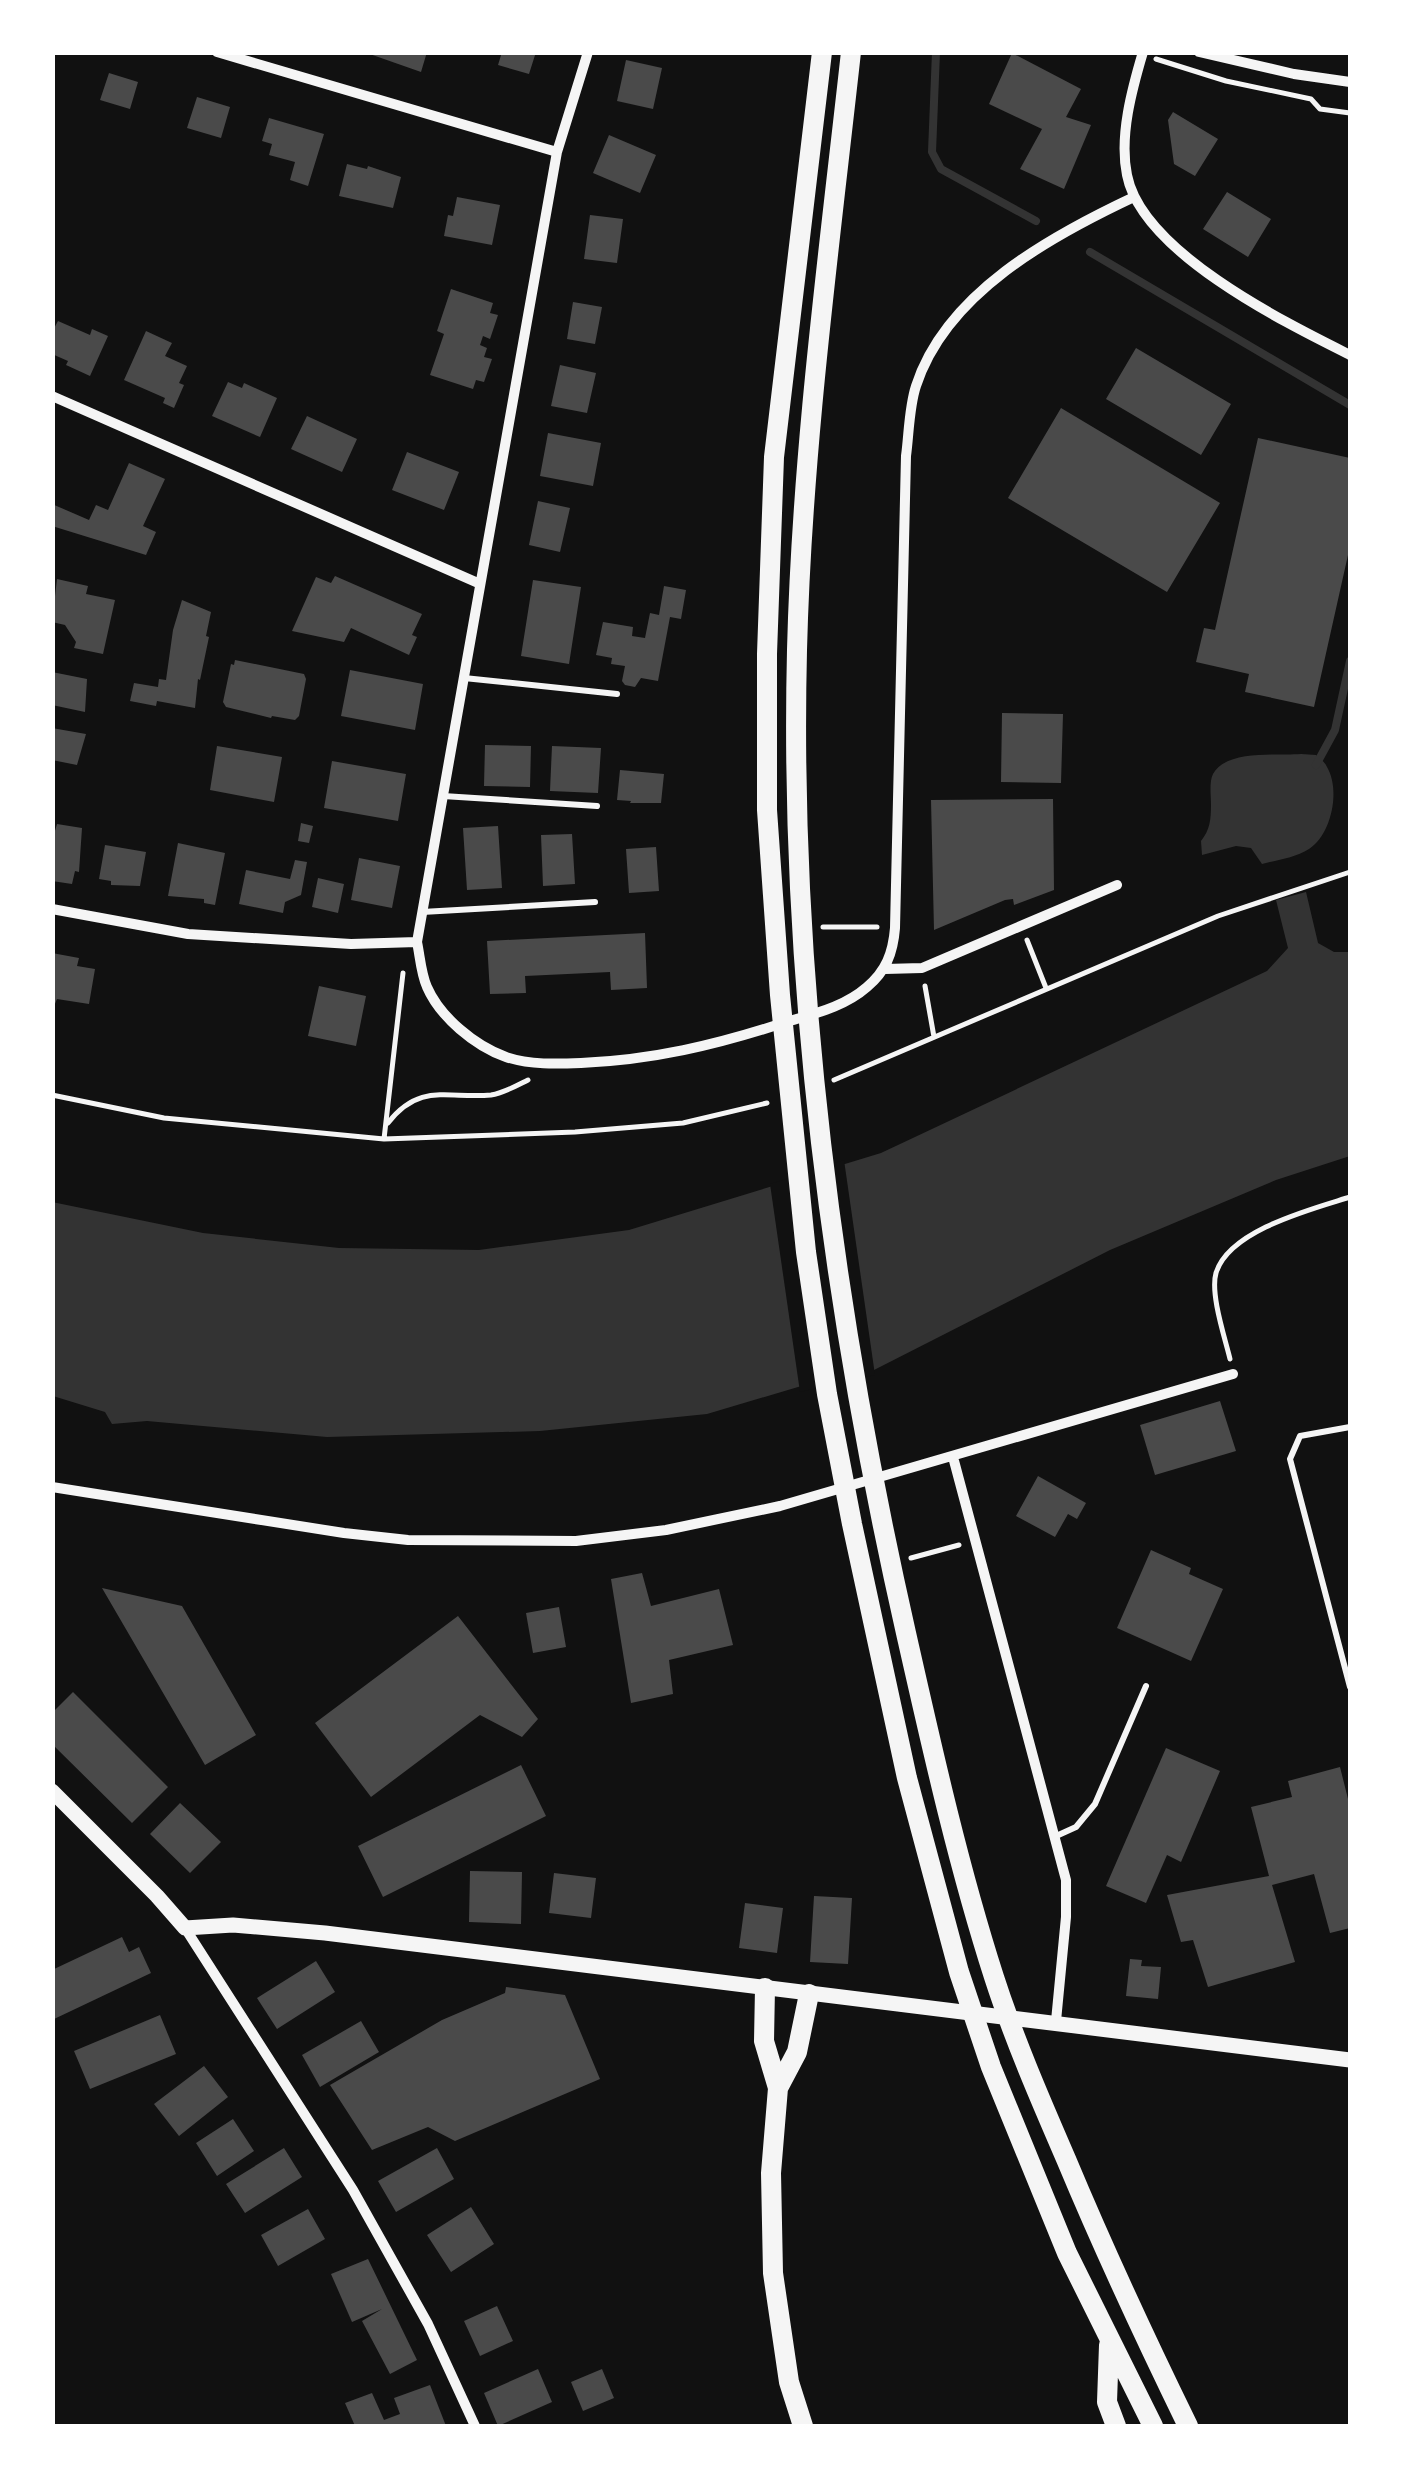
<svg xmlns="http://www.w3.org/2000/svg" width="1403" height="2479" viewBox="0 0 1403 2479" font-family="Barlow,sans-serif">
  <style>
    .water { fill: #333 }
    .pier { fill: #111 }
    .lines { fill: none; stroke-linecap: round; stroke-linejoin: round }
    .stream { stroke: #333; stroke-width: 8 }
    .building { fill: #4a4a4a }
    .path { stroke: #f5f5f5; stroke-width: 5 }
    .service { stroke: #f5f5f5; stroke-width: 6 }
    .minor { stroke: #f5f5f5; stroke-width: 10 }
    .tertiary { stroke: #f5f5f5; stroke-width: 15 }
    .trunk { stroke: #f5f5f5; stroke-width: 20 }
  </style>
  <rect width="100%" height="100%" fill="#111"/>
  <path class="water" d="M1301,754L1316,755C1320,759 1325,762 1327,767C1341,791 1331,835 1309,849C1295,858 1277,860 1262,864L1251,848L1236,846L1202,855L1201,841C1210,830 1211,819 1211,805C1211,795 1209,782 1213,774C1227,749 1276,756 1301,754Z
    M1306,892L1318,943L1334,952H1350V1156L1276,1180L1110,1250L874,1370L798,1387L707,1414L540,1431L327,1437L147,1421L112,1424L105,1412L53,1396L52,1202L203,1233L339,1248L479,1250L629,1230L881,1153L1267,971L1288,948L1276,900Z"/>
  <path class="pier" d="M844,1160L875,1375L800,1392L770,1184Z"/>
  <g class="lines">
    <path class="stream" d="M936,52L932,152L941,169L1036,221
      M1090,252L1350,405
      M1316,765L1335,730L1350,661"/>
  </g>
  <path class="building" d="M364,52H427L421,72Z
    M502,52H536L529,74L498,65Z
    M1012,53L1081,89L1066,117L1091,125L1064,189L1020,169L1042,129L989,104Z
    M626,60L662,68L653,109L617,101Z
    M109,73L138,82L130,109L100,100Z
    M197,97L230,107L221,138L187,128Z
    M1173,112L1218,139L1195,176L1174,164L1168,120Z
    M269,118L324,134L308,186L290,180L295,162L269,155L272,144L262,141Z
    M609,135L656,155L640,193L593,173Z
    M347,164L367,169L368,166L401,177L393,208L339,196Z
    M1227,192L1271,219L1248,257L1203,229Z
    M457,197L500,205L492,245L444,236L448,215L453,216Z
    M590,215L623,219L617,263L584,259Z
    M451,289L493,303L490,313L498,315L490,339L483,336L480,345L487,348L484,357L492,359L484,382L476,380L473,389L430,375L444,334L437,331Z
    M573,302L602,307L595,344L567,339Z
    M58,321L90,335L92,329L108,336L90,376L66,365L68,361L52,354V332Z
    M146,331L172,343L165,356L187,366L179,383L184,385L174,408L163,403L165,398L124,380Z
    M1136,348L1231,404L1201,455L1106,399Z
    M560,365L596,373L587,413L551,406Z
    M228,382L242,388L244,383L277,398L260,437L212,416Z
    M1061,408L1220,503L1167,592L1008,498Z
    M307,416L357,439L342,472L291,449Z
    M548,433L601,443L593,486L540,476Z
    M1258,438L1350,458V546L1314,707L1245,692L1249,674L1196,662L1204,628L1215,630Z
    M407,452L459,472L444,510L392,490Z
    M129,463L165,479L143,526L156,532L146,555L52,526V504L89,520L96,505L108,510Z
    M538,501L570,508L560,552L529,545Z
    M335,576L422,614L412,635L417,637L409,655L351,628L344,642L292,631L316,577L331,583Z
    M57,579L88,586L86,594L115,600L103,654L74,648L76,642L65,625L52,622Z
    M533,580L581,587L569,664L521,656Z
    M664,586L686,590L681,619L670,617L658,681L641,678L635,687L625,685L622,681L625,666L611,664L612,658L596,655L603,622L633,627L632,636L645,638L650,613L659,615Z
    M182,600L211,612L206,636L209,637L200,680L198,679L195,708L157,701L156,706L130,701L134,683L158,687L159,679L166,680L173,630Z
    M235,660L304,674L306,679L299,716L295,720L272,716L271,718L226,707L223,702L231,664L234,665Z
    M350,670L423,684L415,730L341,716Z
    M52,672L87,679L85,712L52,705Z
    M1002,713L1063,714L1061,783L1001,782Z
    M52,728L86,734L77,765L52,760Z
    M485,745L531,746L530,787L484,786Z
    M217,746L282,757L274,802L210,790Z
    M552,746L601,748L598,793L550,791Z
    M332,761L406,774L398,821L324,808Z
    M620,770L664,774L661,803H630L631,801L617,800Z
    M1053,799L1054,890L1014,905L1013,899L1005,900L934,930L931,800Z
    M301,823L313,826L309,843L298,841Z
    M57,824L82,828L79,872L75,871L72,884L52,881V841Z
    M498,826L502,888L467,890L463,828Z
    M572,834L575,884L543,886L541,835Z
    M178,843L225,853L215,905L204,903V899L168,896Z
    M105,845L146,852L140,886L111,885V881L99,879Z
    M656,847L659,891L629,893L626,849Z
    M359,858L400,866L392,908L351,900Z
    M295,860L307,862L301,895L285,902L283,913L239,904L246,870L290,879Z
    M318,878L344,884L338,913L312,907Z
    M645,933L647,988L611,990L610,972L525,976L526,993L490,994L487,941Z
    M52,953L79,958L77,966L95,969L89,1004L57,999L52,1011Z
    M319,986L366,996L356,1046L308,1036Z
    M1220,1401L1236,1451L1155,1475L1140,1425Z
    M1038,1476L1086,1503L1077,1519L1068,1514L1055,1537L1016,1516Z
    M1151,1550L1191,1568L1189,1574L1223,1589L1191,1661L1117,1628Z
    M642,1573L651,1606L719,1589L733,1645L669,1660L673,1694L631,1703L611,1579Z
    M102,1588L182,1606L256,1735L205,1765Z
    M559,1607L566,1647L533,1653L526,1613Z
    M458,1616L538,1719L522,1737L480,1715L371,1797L315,1723Z
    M73,1692L168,1787L132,1823L52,1744V1713Z
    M1166,1748L1220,1771L1181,1862L1167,1855L1146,1903L1106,1886Z
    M521,1765L546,1816L383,1897L358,1846Z
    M1340,1767L1350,1807V1928L1330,1933L1314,1874L1272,1885L1295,1962L1208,1987L1193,1940L1181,1942L1167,1895L1269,1876L1251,1807L1292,1797L1288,1781Z
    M180,1803L221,1842L190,1873L150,1834Z
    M470,1871L522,1872L521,1924L469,1922Z
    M554,1873L596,1878L591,1918L549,1913Z
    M814,1896L852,1898L848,1964L810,1962Z
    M745,1903L783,1908L777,1953L739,1948Z
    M122,1937L129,1952L139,1947L151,1973L52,2020V1970Z
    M1130,1959L1142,1960L1141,1966L1161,1967L1158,1999L1126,1996Z
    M316,1961L335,1992L277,2029L257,1998Z
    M506,1987L565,1995L600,2079L455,2141L428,2127L372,2150L330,2085L442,2020L505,1993Z
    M160,2015L176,2054L90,2089L74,2051Z
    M361,2021L379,2052L320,2087L302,2055Z
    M204,2066L228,2097L179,2136L154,2104Z
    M233,2119L254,2151L217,2176L196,2143Z
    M284,2148L302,2177L245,2213L226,2184Z
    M437,2148L454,2179L396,2212L378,2181Z
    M471,2207L494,2244L451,2272L427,2235Z
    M308,2209L325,2239L278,2266L261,2235Z
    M368,2259L417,2360L390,2374L362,2321L382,2309L352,2322L331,2274Z
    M497,2306L513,2341L480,2356L464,2321Z
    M538,2369L552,2402L498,2426L484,2393Z
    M602,2369L614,2398L583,2411L571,2382Z
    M430,2385L446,2426H355L345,2403L372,2393L384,2420L400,2414L394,2398Z"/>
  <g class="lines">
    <path class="path" d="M1156,59L1226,81L1311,99L1320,109L1350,113
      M823,927H877
      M1027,940L1046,988
      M925,986L934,1037
      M834,1080L1218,916L1350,872
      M52,1095L164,1118L384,1139L575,1132L683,1123L767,1103
      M388,1123C420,1082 448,1099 491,1095C504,1093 516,1086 528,1080
      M384,1139L403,973
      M1230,1359C1225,1338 1210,1294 1216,1273C1229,1230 1312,1209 1350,1197
      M911,1558L959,1545"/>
    <path class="service" d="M464,678L617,694
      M443,796L597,806
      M422,912L595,902
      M1350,1427L1300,1436L1290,1459L1350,1687
      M1054,1837L1076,1827L1095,1804L1146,1686"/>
    <path class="minor" d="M217,52L557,152
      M588,52L557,152L417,942C420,956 421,974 427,987C440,1017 475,1046 506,1057C530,1065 557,1064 581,1063C652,1060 716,1045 783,1023C812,1014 843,1008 867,987C886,971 893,953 895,928L906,456C909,434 909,407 916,386C946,293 1051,236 1134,197
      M1143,52C1132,89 1119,136 1127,175C1142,252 1284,322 1350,355
      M1199,52L1294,74L1350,82
      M52,396L478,583
      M52,909L188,934L351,944L417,942
      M885,969L922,968L1117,885
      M953,1457L1066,1880V1917L1056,2021
      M52,1487L344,1533L408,1540L576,1541L666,1530L780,1506L1233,1374
      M185,1928L353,2190L428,2324L475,2426"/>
    <path class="tertiary" d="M52,1791L157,1896L185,1928L233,1925L325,1933L1350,2060"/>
    <path class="trunk" d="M822,52L774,457L767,654V810L780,995L806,1252L827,1394L852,1524L907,1778L959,1972L991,2067L1067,2253L1153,2426
      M851,52C829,251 802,450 797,650C789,980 833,1311 906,1633C932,1748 958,1865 994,1977C1014,2039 1040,2099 1066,2159C1104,2250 1145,2338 1188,2426
      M765,1988L764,2041L778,2088L771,2173L773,2273L789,2382L803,2426
      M778,2088L797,2052L809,1994
      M1109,2345L1107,2402L1116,2426"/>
  </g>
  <rect width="1403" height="2479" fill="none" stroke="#ffffff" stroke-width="110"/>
</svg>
